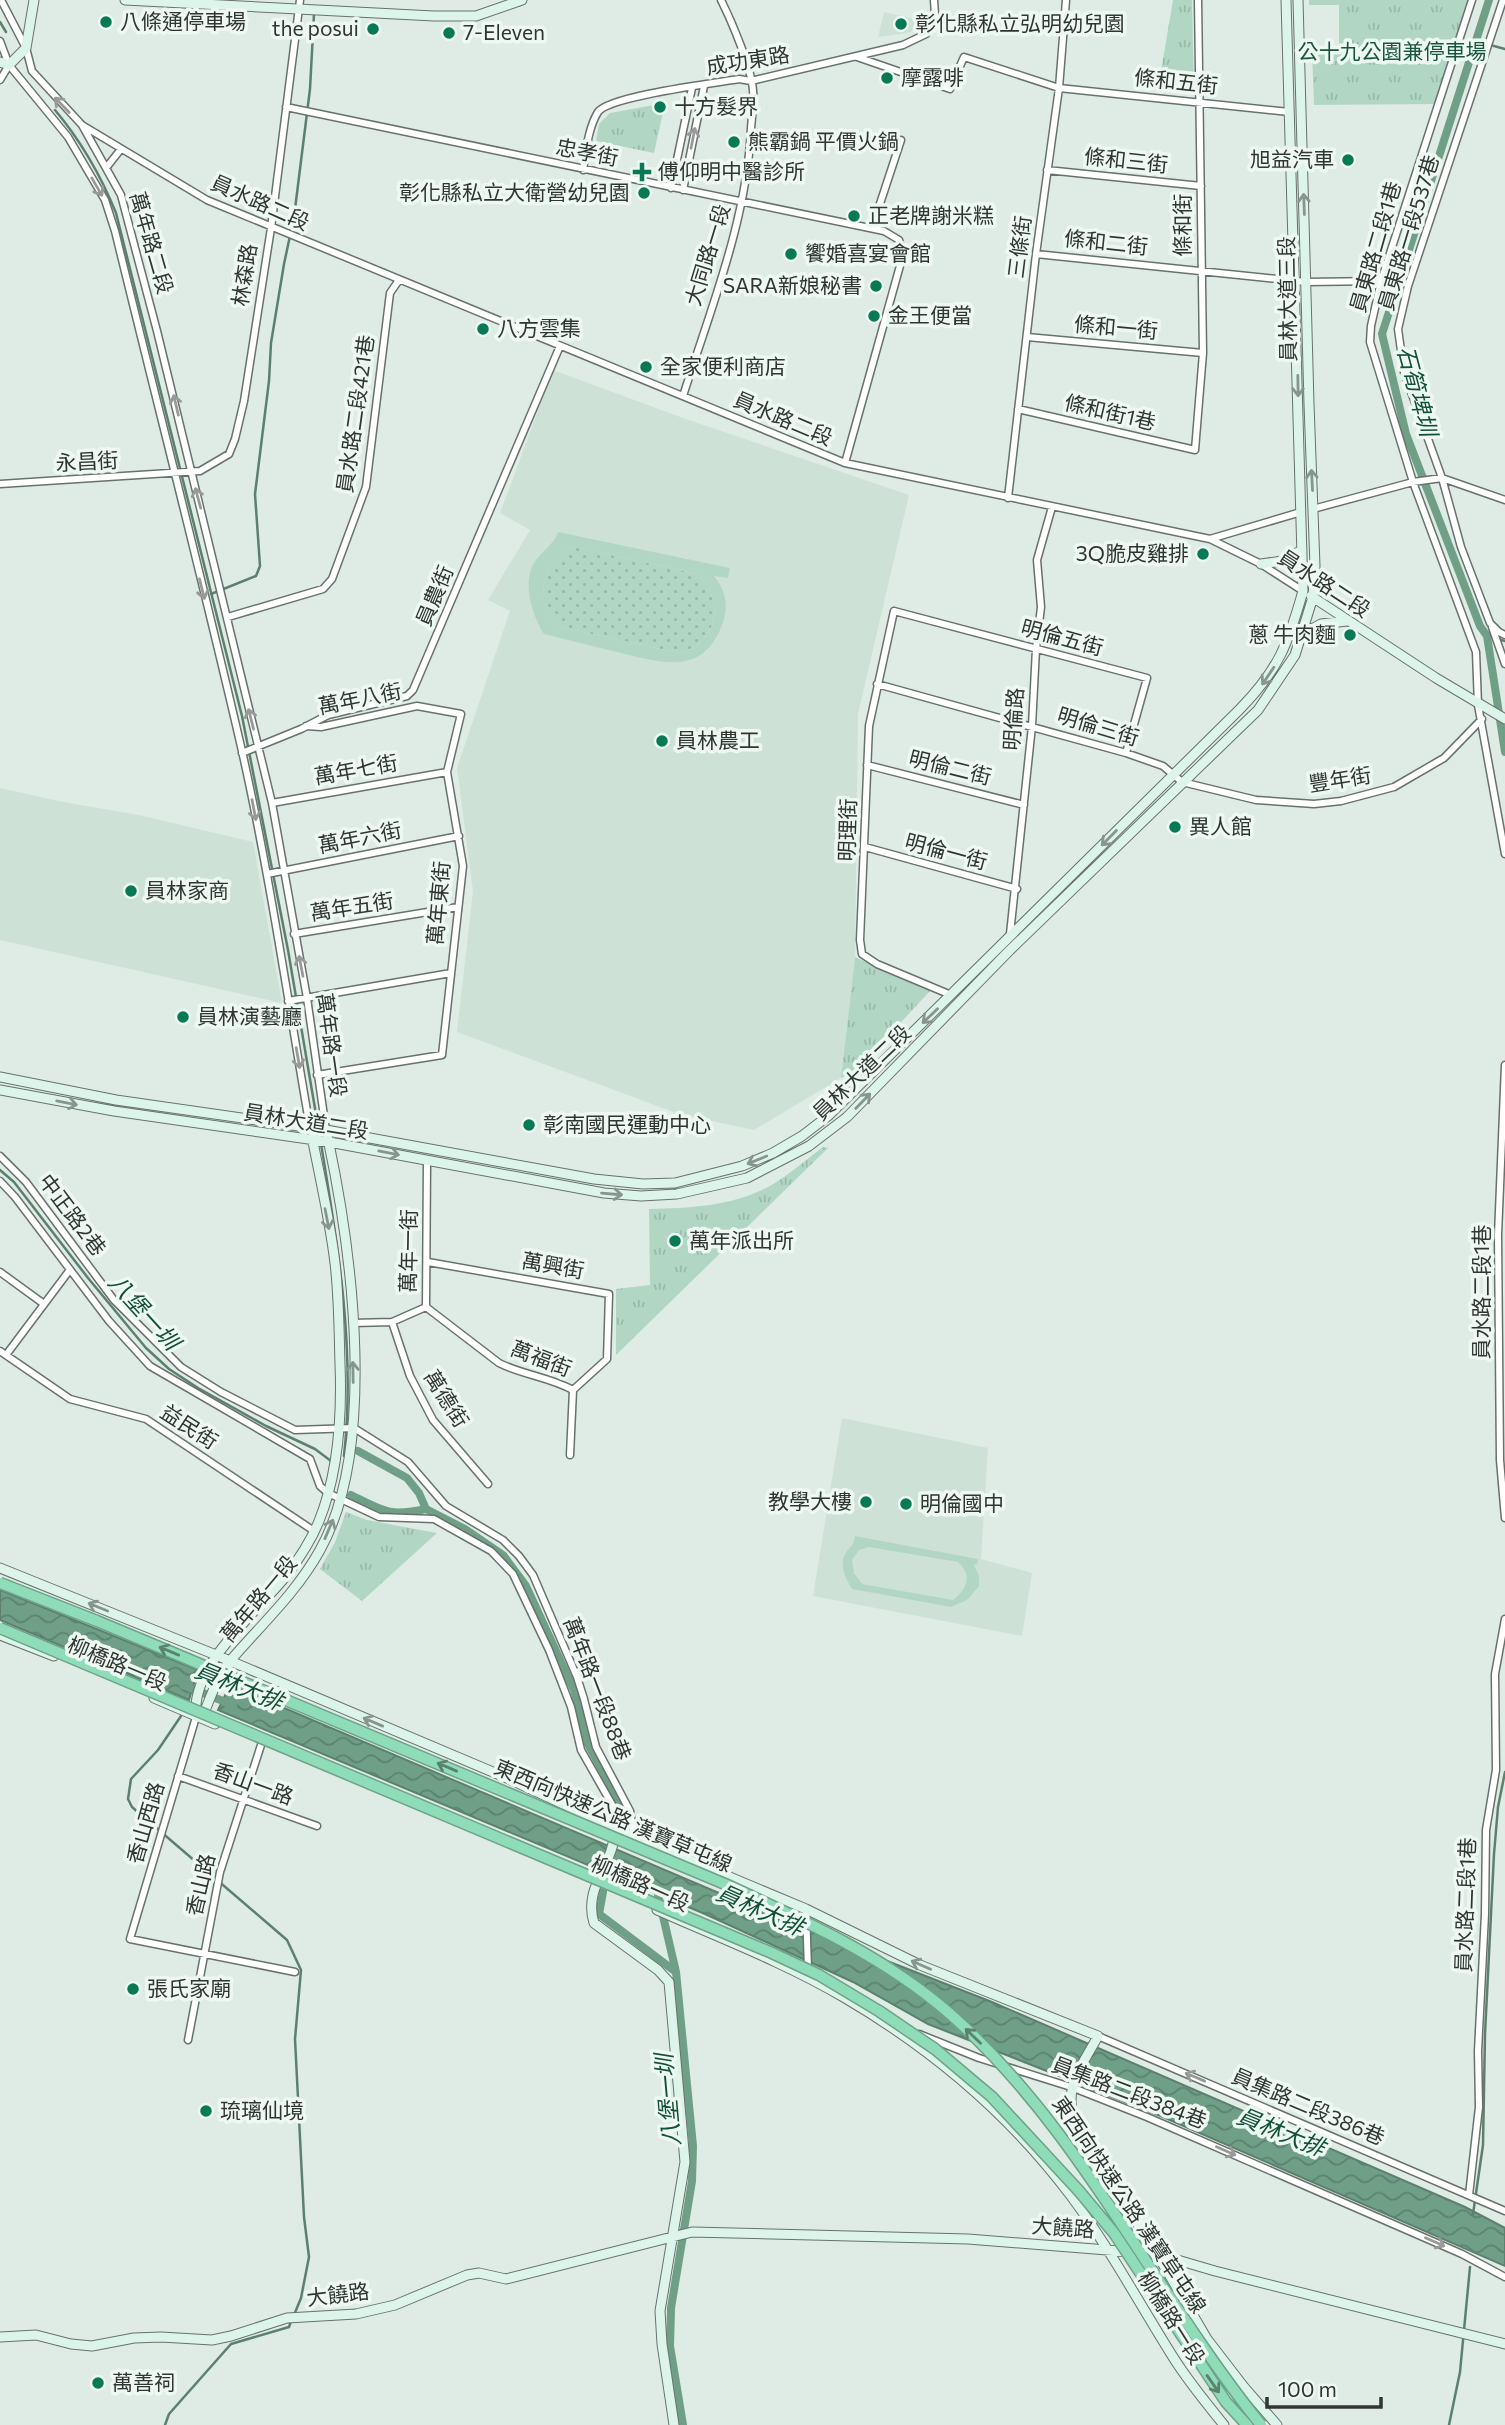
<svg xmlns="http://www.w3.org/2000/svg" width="1505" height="2425" viewBox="0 0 1505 2425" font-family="Commissioner,'Noto Sans TC',sans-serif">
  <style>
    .built { fill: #cee1d7 }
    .grass { fill: url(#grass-dots) }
    .park { fill: url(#park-tufts) }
    .pitch { fill: #b1d7c4; fill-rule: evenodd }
    .water { fill: url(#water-waves); stroke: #5c806e; stroke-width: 2 }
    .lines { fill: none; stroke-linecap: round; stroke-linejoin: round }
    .stream { stroke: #5c806e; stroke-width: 2.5 }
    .canal { stroke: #6f9f87; stroke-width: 8 }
    .street-casing { stroke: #68726d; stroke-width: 9 }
    .secondary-casing { stroke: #68726d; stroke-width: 11 }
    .street { stroke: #fff; stroke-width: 6 }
    .secondary { stroke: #ddf4ea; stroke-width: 9 }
    .highway-bridge-casing { stroke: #6ea289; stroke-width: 13; stroke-linecap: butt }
    .highway-bridge { stroke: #8fdcb8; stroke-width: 10 }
    .oneway { stroke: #989a99 }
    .oneway2 { stroke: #87958e }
    .oneway3 { stroke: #5b816f }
    .poi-dot { fill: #077954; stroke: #edf8f2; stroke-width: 2.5 }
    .labels { text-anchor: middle; stroke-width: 7; stroke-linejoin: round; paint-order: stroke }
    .poi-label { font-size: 21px; fill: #313633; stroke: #edf8f2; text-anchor: start }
    .park-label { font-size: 21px; fill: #1a563e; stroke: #edf8f2 }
    .street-label { font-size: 21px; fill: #313633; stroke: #edf8f2 }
    .water-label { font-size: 23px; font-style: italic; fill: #125038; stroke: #edf8f2 }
  </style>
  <defs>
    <pattern id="grass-dots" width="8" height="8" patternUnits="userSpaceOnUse" patternTransform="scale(1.75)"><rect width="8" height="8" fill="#b1d7c4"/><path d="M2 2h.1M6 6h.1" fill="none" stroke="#99b9a9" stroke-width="1.8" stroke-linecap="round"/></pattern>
    <pattern id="park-tufts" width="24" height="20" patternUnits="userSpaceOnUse" patternTransform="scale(1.75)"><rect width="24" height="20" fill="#b1d7c4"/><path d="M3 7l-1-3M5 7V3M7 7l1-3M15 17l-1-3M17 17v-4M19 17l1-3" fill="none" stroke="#99b9a9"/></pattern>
    <pattern id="water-waves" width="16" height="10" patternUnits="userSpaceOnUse" patternTransform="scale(1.75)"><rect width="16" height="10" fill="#6f9f87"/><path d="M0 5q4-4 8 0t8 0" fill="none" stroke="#5c826f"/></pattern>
  </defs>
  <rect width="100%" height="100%" fill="#dfebe5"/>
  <path class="built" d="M884,12L922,21L920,28L907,33L878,37Z
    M553,370L683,418L909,495L858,714L855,957L841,1078L754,1130L679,1114L457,1032L473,891L457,768L510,611L488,600L530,530L500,513Z
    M0,788L63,802L139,815L253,842L282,1003L0,940Z
    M842,1418L988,1448L981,1559L1032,1573L1022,1636L813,1596Z"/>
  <path class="grass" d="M575,547L697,574C726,599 718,644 679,653L560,627C531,609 542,555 575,547Z"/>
  <path class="park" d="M1173,0H1192L1194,93L1158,89Z
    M1309,0H1468L1435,104L1314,105L1312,51L1339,49V5H1309Z
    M665,103L654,153L596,141L599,124L610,113Z
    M855,957L930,991L855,1072L841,1078Z
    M823,1147L828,1148L616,1355V1289L650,1285L649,1209C693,1208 737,1206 775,1183C792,1172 807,1159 823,1147Z
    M346,1512L367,1520L437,1533L362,1601L320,1569L335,1542Z"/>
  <path class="pitch" d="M558,532L730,568L728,578L714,576C726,590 729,607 722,625C702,678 659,662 617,652C592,646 568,640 544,634C532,615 522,583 534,563C542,550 554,545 558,532ZM575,547L697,574C726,599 718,645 679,653L560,627C531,609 542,555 575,547Z
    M855,1536L978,1559L977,1564L974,1565L979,1576V1586L967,1600L951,1607L852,1589C845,1577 838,1564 847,1551C852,1545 854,1544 855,1536ZM869,1547L958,1562C973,1575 967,1589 953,1600L862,1584L854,1573L852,1560L859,1550Z"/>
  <path class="water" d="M0,1590L198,1670L189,1700L0,1620Z
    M230,1685L785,1921L992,2002L1465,2207L1505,2228V2266L1163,2117L928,2024L853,1982L705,1914L218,1710Z"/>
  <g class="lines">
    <path class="stream" d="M0,22L6,32
      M1476,41L1505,49
      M55,110C81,141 101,176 116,213L242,716L288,950L318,1126
      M211,594L256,576L260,566L255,494L269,381L271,343L284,264L294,217L310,89L314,14
      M1487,636L1505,641
      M319,1132C337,1239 356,1347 344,1456
      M0,1170L14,1182L88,1278L146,1348L169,1369L198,1388L266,1426L315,1449L331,1461
      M181,1716L158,1750L131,1779L128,1799L132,1807L287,1940L301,1970L295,2039L304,2217L309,2257L301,2298L294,2315
      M1473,2214L1483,2145L1485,2034L1494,1854L1498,1807L1505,1772
      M165,2425L169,2414L231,2344L289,2327L291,2321
      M1449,2425L1460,2372L1470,2267"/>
    <path class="canal" d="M1489,0L1382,334L1406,434L1480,626L1487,636L1505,752
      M358,1451L407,1478L419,1493L426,1509L465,1529L503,1555L526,1586L574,1690L588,1744L625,1813L629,1826L627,1833
      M351,1495C383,1511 389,1517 426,1509
      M183,1685L233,1705
      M656,1886L676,1972
      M603,1892L599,1914L676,1972L693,2146L692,2181L671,2308L670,2346L683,2425"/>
    <defs>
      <path id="street" d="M1,0L26,48L32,71L82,125L121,195L157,331L272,803L307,998L326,1130
        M1472,0L1381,281L1371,326L1370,342L1413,482L1476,652L1478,705L1505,854
        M1503,0L1408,286L1398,329L1404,372L1442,478L1461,547L1490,623L1499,632L1505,635
        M0,41L9,65L68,137L105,200L115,231C157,404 202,577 242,751C270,876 288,1002 310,1128
        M857,57L950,89L964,57L1059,88L1289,112
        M0,80L9,65
        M286,107L884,231L899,240L903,255L845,463
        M82,125L207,200L845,463L1210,539L1261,564L1303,591
        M106,168L121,149
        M583,170C586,152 588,128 598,112C609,96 715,83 739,79L751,81L903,45L926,34L935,15L934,0
        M1047,170L1201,186
        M671,188L692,88
        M683,190L704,86
        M872,228L901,140
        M1036,254L1306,282L1381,281
        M1027,337L1203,353
        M683,396C711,308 747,220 751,128C752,116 754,102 753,90C751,67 732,22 721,0
        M1018,409L1195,450L1203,353L1198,0
        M0,484L200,471L229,454L235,439L244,401L271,228L300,0
        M1008,498L1036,254L1059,88L1066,0
        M1313,509L1413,482L1442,478L1505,500
        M1210,539L1301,512
        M228,617L323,589L332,579L366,487L390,293L399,280
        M1492,627L1505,664
        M877,684L1126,753L1163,766L1182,782L1256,800L1314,804L1341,801L1394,787L1444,758L1482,719
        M306,726L321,727L417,706L461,714L447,772L463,866L442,1055L317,1075
        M242,753L301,729L328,715L407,696L413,690L560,346
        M867,765L1024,805
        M272,803L447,772
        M865,847L1017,889
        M267,874L459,836
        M294,934L458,907
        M1010,934L1032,726L1036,649L1041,607L1037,560L1052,507
        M951,995L877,964L862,954L860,940L869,726L894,611L1147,678L1126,753
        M288,1001L451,973
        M1505,1065L1498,1235L1500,1460L1505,1518
        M0,1156L26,1182L114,1300L181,1367L221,1392L295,1430L354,1428L408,1462L446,1506L503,1540L519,1556L533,1575L577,1677L584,1699L596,1747L630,1811L634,1837
        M0,1181L15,1197L109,1321L150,1366L310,1459L320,1486L328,1493L379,1517L434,1519L491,1551L513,1574L549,1650L571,1707L581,1750L614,1808L616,1827
        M428,1262L609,1294L607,1359L573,1390
        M0,1272L44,1304
        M426,1307L499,1363C523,1375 549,1377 573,1390
        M392,1322L410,1376L433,1420L488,1484
        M353,1323L392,1322L426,1307L427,1161
        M0,1351L70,1399L146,1419L314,1531
        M6,1355L69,1271
        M570,1455L573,1390
        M196,1717L130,1939L295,1972
        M178,1776L317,1826
        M806,1909L808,1970
        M919,2034L979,2058L1071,2087L1147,2117L1462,2254L1505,2277
        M1098,2036L1505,2211
        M188,2040L220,1872L262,1742
        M1469,2195L1479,2107L1478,2051L1485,1914L1486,1830L1496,1770L1495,1674L1505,1619"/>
      <path id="secondary" d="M125,0L434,16H476L522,0
        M0,62L9,65L26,48L34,0
        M1261,564L1282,561L1302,550
        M1311,596L1436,678L1505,719
        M1303,634L1321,624L1347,621
        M0,1077L116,1100L326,1130L594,1179L643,1184L675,1183L742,1166L773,1153L802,1136L828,1116L1240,709C1279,669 1288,644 1303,591L1286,0
        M0,1090L114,1111L329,1142L604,1193L641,1196L677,1194L747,1178L809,1146L847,1117L1010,950L1258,710L1295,655L1313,597L1315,566L1309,404L1298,0
        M0,1568L216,1655L507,1778L632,1836L806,1909L920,1965L1098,2036C1080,2070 1064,2084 1074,2124L1157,2254L1207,2339L1244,2387L1277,2425
        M0,1635L54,1656
        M154,1698L215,1724
        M196,1715C191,1665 257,1612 286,1576C299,1559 311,1541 319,1521C339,1472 342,1416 340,1364C339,1330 339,1297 335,1263C330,1221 320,1178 312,1137
        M198,1716L206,1708L219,1676L230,1661C261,1625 297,1592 320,1550C378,1446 352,1252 328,1139
        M615,1832C613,1865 583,1887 594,1923L658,1970L669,1982L685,2162L660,2311L662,2344L674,2425
        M657,1910C720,1938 786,1963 845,1998C932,2049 1010,2115 1071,2196C1109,2247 1139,2303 1173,2357C1188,2381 1206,2403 1224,2425
        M0,2337L36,2335L71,2344L92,2346L134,2338L161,2337L212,2340L231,2336L287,2318L356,2314L395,2305L467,2275L479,2273L506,2279L692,2232L968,2239L1157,2254L1215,2271L1505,2344"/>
    </defs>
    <use href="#street" class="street-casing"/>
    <use href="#secondary" class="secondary-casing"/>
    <use href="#street" class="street"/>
    <use href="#secondary" class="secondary"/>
    <defs>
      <path id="highway-bridge" d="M0,1583L97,1621L725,1884C803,1920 884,1956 949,2013C1080,2128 1153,2291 1261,2425
        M0,1628L772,1953L819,1975L879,2011L935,2049L992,2097L1079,2191L1114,2233L1226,2402L1247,2425"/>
    </defs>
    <use href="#highway-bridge" class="highway-bridge-casing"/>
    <use href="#highway-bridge" class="highway-bridge"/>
  </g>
  <defs><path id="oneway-shaft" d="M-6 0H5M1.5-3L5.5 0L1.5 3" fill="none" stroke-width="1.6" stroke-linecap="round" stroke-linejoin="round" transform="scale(1.75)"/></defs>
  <g class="oneway">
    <use href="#oneway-shaft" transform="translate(62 105) rotate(-134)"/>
    <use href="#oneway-shaft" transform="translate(693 138) rotate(-79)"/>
    <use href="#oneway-shaft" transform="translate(97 187) rotate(60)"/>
    <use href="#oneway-shaft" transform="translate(176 405) rotate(-103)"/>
    <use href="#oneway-shaft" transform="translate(198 498) rotate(-105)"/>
    <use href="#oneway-shaft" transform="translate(202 589) rotate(76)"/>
    <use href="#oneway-shaft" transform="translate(251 719) rotate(-104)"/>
    <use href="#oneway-shaft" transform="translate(254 810) rotate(79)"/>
    <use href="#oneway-shaft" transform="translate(301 966) rotate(-101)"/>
    <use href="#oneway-shaft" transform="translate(298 1058) rotate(80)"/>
    <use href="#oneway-shaft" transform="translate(1195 2077) rotate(-157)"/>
    <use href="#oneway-shaft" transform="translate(1226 2151) rotate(24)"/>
    <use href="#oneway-shaft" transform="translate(1435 2242) rotate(24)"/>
  </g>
  <g class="oneway2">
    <use href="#oneway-shaft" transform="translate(1304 204) rotate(-92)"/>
    <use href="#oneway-shaft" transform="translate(1298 386) rotate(89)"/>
    <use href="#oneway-shaft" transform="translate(1312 480) rotate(-93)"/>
    <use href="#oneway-shaft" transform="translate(1268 676) rotate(124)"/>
    <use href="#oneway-shaft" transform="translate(1109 838) rotate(135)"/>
    <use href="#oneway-shaft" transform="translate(930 1016) rotate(136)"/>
    <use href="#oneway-shaft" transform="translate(863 1101) rotate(-46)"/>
    <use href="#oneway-shaft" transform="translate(67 1103) rotate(11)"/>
    <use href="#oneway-shaft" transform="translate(389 1153) rotate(11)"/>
    <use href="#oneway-shaft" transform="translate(757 1160) rotate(158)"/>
    <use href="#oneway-shaft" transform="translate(612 1194) rotate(5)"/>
    <use href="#oneway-shaft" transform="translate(327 1219) rotate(79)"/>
    <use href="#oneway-shaft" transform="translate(353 1372) rotate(-91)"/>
    <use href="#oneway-shaft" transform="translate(329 1529) rotate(-67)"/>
    <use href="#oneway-shaft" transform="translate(98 1607) rotate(-158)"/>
    <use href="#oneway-shaft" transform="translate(373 1722) rotate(-157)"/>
    <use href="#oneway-shaft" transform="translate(921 1965) rotate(-156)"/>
  </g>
  <g class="oneway3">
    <use href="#oneway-shaft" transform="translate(169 1651) rotate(-157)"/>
    <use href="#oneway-shaft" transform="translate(447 1767) rotate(-157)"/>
    <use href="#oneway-shaft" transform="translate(973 2036) rotate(-136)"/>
    <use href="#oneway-shaft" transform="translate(1213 2384) rotate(55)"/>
  </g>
  <g class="poi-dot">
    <circle cx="106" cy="22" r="7"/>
    <circle cx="901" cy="24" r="7"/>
    <circle cx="373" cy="29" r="7"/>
    <circle cx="449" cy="33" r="7"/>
    <circle cx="887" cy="78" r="7"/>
    <circle cx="660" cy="107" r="7"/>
    <circle cx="734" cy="142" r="7"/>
    <circle cx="1348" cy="160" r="7"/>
    <path d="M638.5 161.5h7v7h7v7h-7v7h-7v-7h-7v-7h7z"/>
    <circle cx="644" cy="193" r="7"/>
    <circle cx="854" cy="216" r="7"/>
    <circle cx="791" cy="254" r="7"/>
    <circle cx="876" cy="286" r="7"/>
    <circle cx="874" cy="316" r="7"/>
    <circle cx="483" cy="329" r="7"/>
    <circle cx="646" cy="367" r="7"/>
    <circle cx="1203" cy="554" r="7"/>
    <circle cx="1350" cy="635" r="7"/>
    <circle cx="662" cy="741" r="7"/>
    <circle cx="1175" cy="827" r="7"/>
    <circle cx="131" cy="891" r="7"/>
    <circle cx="183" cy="1017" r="7"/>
    <circle cx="529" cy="1125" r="7"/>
    <circle cx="675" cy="1241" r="7"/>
    <circle cx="866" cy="1502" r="7"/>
    <circle cx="906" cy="1504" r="7"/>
    <circle cx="133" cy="1989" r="7"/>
    <circle cx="206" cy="2111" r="7"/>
    <circle cx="98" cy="2383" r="7"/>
  </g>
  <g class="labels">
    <g class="poi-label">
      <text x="120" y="29">八條通停車場</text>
      <text x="915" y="31">彰化縣私立弘明幼兒園</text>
      <text x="359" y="36" text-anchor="end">the posui</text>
      <text x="463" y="40">7-Eleven</text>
      <text x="901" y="85">摩露啡</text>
      <text x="674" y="114">十方髮界</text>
      <text x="748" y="149">熊霸鍋 平價火鍋</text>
      <text x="1334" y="167" text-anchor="end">旭益汽車</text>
      <text x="658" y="179">傅仰明中醫診所</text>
      <text x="630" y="200" text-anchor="end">彰化縣私立大衛營幼兒園</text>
      <text x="868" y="223">正老牌謝米糕</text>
      <text x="805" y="261">饗婚喜宴會館</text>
      <text x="862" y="293" text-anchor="end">SARA新娘秘書</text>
      <text x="888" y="323">金王便當</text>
      <text x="497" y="336">八方雲集</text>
      <text x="660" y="374">全家便利商店</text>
      <text x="1189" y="561" text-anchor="end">3Q脆皮雞排</text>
      <text x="1336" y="642" text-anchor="end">蔥 牛肉麵</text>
      <text x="676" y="748">員林農工</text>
      <text x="1189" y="834">異人館</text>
      <text x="145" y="898">員林家商</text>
      <text x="197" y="1024">員林演藝廳</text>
      <text x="543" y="1132">彰南國民運動中心</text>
      <text x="689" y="1248">萬年派出所</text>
      <text x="852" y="1509" text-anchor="end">教學大樓</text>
      <text x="920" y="1511">明倫國中</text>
      <text x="147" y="1996">張氏家廟</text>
      <text x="220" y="2118">琉璃仙境</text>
      <text x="112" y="2390">萬善祠</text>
    </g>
    <g class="park-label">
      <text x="1392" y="59">公十九公園兼停車場</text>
    </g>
    <g class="street-label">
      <text transform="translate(748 61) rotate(-9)" y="7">成功東路</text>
      <text transform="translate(1176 82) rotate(6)" y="7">條和五街</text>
      <text transform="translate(587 153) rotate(11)" y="7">忠孝街</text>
      <text transform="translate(1126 161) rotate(6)" y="7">條和三街</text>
      <text transform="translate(260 203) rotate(24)" y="7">員水路二段</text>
      <text transform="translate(1183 225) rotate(-90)" y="7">條和街</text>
      <text transform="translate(1409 233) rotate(-73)" y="7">員東路一段537巷</text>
      <text transform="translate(151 243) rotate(74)" y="7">萬年路二段</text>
      <text transform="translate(1106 243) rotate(6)" y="7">條和二街</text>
      <text transform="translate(1020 247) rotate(-83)" y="7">三條街</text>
      <text transform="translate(1376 247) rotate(-74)" y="7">員東路二段1巷</text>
      <text transform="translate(708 255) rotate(-73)" y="7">大同路一段</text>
      <text transform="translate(245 275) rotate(-81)" y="7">林森路</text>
      <text transform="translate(1288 299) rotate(-91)" y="7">員林大道三段</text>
      <text transform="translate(1116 328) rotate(5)" y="7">條和一街</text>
      <text transform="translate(1110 413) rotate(13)" y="7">條和街1巷</text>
      <text transform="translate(356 414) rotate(-82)" y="7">員水路二段421巷</text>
      <text transform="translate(783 419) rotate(23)" y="7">員水路二段</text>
      <text transform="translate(87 462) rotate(-3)" y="7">永昌街</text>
      <text transform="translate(1324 584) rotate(33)" y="7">員水路二段</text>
      <text transform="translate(435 596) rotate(-67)" y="7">員農街</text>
      <text transform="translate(1062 638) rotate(15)" y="7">明倫五街</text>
      <text transform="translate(360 699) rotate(-11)" y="7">萬年八街</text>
      <text transform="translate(1014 719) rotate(-86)" y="7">明倫路</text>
      <text transform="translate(1098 727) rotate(17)" y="7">明倫三街</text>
      <text transform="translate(950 768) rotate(14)" y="7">明倫二街</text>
      <text transform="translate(356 770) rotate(-10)" y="7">萬年七街</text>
      <text transform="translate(1340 780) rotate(-9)" y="7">豐年街</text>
      <text transform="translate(848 830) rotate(-88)" y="7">明理街</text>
      <text transform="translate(360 838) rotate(-11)" y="7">萬年六街</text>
      <text transform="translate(946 852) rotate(15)" y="7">明倫一街</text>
      <text transform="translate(439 903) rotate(-85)" y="7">萬年東街</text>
      <text transform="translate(352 907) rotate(-9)" y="7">萬年五街</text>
      <text transform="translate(331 1045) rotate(82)" y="7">萬年路一段</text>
      <text transform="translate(862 1073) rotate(-44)" y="7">員林大道二段</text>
      <text transform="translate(306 1122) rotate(9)" y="7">員林大道二段</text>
      <text transform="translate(72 1215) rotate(53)" y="7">中正路2巷</text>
      <text transform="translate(409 1251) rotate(-89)" y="7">萬年一街</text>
      <text transform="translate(553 1266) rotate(10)" y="7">萬興街</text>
      <text transform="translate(1482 1292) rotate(-90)" y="7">員水路二段1巷</text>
      <text transform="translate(541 1359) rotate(21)" y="7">萬福街</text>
      <text transform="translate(446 1399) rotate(58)" y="7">萬德街</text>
      <text transform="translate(189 1427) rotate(33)" y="7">益民街</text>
      <text transform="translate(259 1599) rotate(-50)" y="7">萬年路一段</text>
      <text transform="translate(117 1664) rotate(23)" y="7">柳橋路一段</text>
      <text transform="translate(597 1689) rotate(69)" y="7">萬年路一段88巷</text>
      <text transform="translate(253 1784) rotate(20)" y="7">香山一路</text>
      <text transform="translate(613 1816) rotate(23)" y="7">東西向快速公路 漢寶草屯線</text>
      <text transform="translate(146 1823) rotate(-74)" y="7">香山西路</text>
      <text transform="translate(640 1884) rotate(24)" y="7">柳橋路一段</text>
      <text transform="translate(201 1885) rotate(-77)" y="7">香山路</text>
      <text transform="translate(1466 1905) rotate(-88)" y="7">員水路二段1巷</text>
      <text transform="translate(1129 2093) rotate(21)" y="7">員集路二段384巷</text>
      <text transform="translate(1308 2107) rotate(23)" y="7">員集路二段386巷</text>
      <text transform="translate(1129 2205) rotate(56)" y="7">東西向快速公路 漢寶草屯線</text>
      <text transform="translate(1063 2228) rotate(4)" y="7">大饒路</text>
      <text transform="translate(338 2295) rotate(-7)" y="7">大饒路</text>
      <text transform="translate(1171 2318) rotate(58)" y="7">柳橋路一段</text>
    </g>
    <g class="water-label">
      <text transform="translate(1417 391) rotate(75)" y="8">石筍埤圳</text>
      <text transform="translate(144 1312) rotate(48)" y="8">八堡一圳</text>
      <text transform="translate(239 1686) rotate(22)" y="8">員林大排</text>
      <text transform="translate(760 1910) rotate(24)" y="8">員林大排</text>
      <text transform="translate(668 2100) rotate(-95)" y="8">八堡一圳</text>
      <text transform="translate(1281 2132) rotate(22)" y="8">員林大排</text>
    </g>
  </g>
  <path d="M1267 2397v10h114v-10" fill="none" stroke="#313633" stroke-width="3.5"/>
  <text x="1278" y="2397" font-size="21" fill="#313633" stroke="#edf8f2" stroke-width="5" paint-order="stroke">100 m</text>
</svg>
